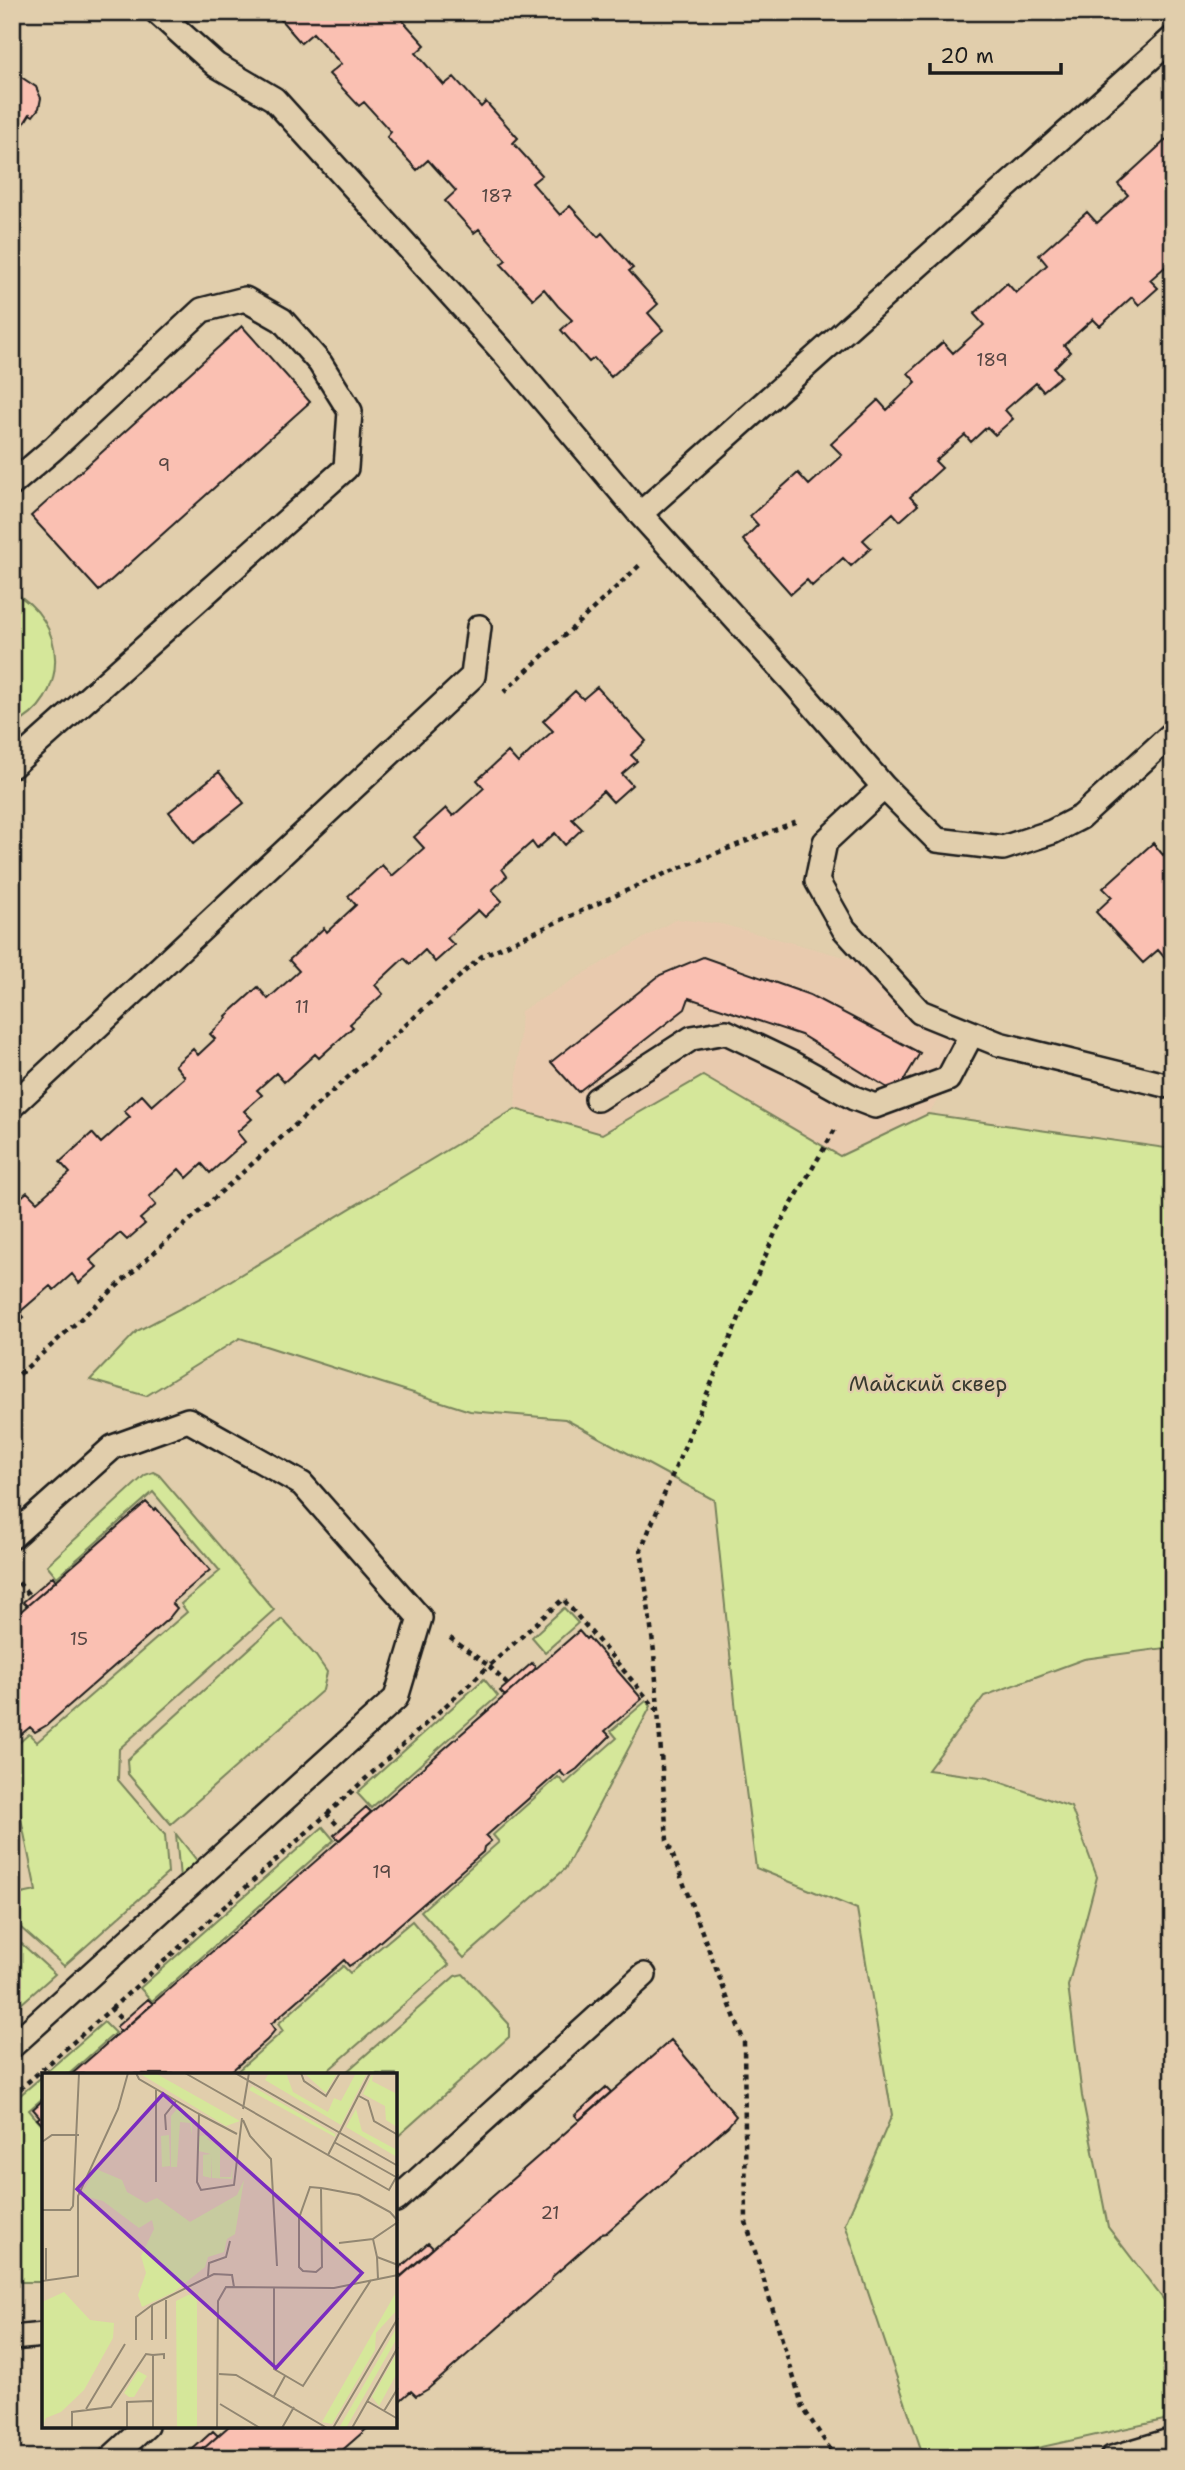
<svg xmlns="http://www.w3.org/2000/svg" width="1185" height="2470" viewBox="0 0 1185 2470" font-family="'Shantell Sans',sans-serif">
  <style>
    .built { fill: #e8caae }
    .green { fill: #d5e79a; stroke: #78825b; stroke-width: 2 }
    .building { fill: #fac0b2; stroke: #1c1c1c; stroke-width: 2 }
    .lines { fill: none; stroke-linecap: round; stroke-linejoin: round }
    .lane-casing { stroke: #1c1c1c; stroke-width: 28 }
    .path { stroke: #1c1c1c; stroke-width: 4.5; stroke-dasharray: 5 5; stroke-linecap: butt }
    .lane { stroke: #e1ceac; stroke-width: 23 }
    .labels { text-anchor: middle; stroke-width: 5; stroke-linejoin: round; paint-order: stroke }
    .number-label { font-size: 18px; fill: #544542 }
    .park-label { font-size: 21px; fill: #383a2f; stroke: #e1ceac }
    .inset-road { fill: none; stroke: #928772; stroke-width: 2 }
    .view { fill: #7b2cbf; fill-opacity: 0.15; stroke: #7b2cbf; stroke-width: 3.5 }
    .inset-edge { fill: none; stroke: #1c1c1c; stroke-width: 3.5 }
  </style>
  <rect width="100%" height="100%" fill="#e1ceac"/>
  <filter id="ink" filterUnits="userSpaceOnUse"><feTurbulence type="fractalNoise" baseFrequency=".0143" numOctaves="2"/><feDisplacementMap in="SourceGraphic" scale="14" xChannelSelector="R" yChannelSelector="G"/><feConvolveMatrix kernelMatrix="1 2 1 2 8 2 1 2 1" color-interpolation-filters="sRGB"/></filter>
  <g filter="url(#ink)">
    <path class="built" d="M676,919L721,924L863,962L974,1045L928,1114L840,1156L704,1076L602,1134L515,1109L521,1011Z"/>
    <path class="green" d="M12,592C68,619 71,700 12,726Z
      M703,1076L840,1156L928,1114L1173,1149V1647L1084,1659L984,1696L928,1770L988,1778L1071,1807L1097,1877L1068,1986L1082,2096L1108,2227L1173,2312V2418L992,2458H924L845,2224L892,2115L857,1909L756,1868L737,1721L714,1500L565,1419L470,1411L240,1338L146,1396L90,1380L137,1331L210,1293L515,1109L602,1134Z
      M153,1472L159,1475L274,1610L119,1749L118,1780L165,1835L168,1873L64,1966L12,1920V1896L36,1891L12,1775V1749L29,1734L37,1742L187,1612L181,1604L220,1571L153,1492L57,1577L47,1565L145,1475Z
      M564,1608L578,1623L545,1652L532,1637Z
      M282,1619L316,1656L327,1672L323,1690L171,1824L128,1774L127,1760Z
      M484,1679L498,1696L371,1808L357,1793Z
      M646,1701L651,1706L565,1869L464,1958L421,1911L499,1842L493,1835L558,1777L565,1784L617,1738L611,1731Z
      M323,1827L334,1840L152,2001L140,1988Z
      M176,1834L198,1862L180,1878Z
      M412,1921L449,1965L324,2074H234L283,2031L278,2024L343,1966L350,1973Z
      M12,1935L55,1974L12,2012Z
      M463,1974L509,2024V2037L396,2138V2074H344L455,1976Z
      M104,2022L115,2033L69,2074H44Z
      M44,2075V2097L29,2110L44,2128V2282H16L12,2280V2102Z"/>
    <path class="building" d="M274,12H395L425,45L416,53L444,85L454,77L481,107L486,102L518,138L513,143L542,175L532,183L560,215L570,206L598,237L602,233L633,268L629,271L658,304L648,313L663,330L611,377L594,358L589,362L561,330L572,320L558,306L544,289L533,299L501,264L506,260L479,229L474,233L445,201L456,191L428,160L417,170L387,137L391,132L364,102L359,106L329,74L341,64L313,33L301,43Z
      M12,71L36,87L41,98L39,108L33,116L30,114L15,138L20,141L12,159Z
      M1167,139L1173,145V260L1150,280L1158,288L1139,305L1132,297L1100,326L1093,319L1064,345L1070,352L1054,368L1061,376L1043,391L1036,383L1005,410L1013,419L995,435L987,427L971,442L965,435L935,461L942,468L910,497L918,505L900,521L893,513L863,540L871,548L851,566L843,558L812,586L807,580L791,594L743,540L758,525L750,516L798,473L809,485L842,455L831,444L878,400L887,410L916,382L908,373L943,342L953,353L984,325L974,314L1007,283L1016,293L1047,265L1039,255L1087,212L1097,223L1128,195L1118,184Z
      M242,326L310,402L99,591L31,516Z
      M597,687L646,741L631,755L637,761L622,774L632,785L613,802L603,791L572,819L582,829L565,845L555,833L537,849L532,842L502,869L507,876L492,890L502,901L485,917L478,910L447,938L454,945L435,962L425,950L410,964L404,958L375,985L383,994L350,1024L353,1027L319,1058L315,1054L284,1082L276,1073L257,1090L262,1095L244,1111L252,1119L237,1132L245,1142L210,1173L202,1164L187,1178L179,1169L149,1197L156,1205L140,1219L145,1224L127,1240L120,1233L90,1260L97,1267L79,1283L72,1274L54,1290L50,1286L20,1312L24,1317L12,1327V1205L27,1192L37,1202L70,1173L60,1162L92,1133L101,1143L130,1117L124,1111L142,1095L152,1106L185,1077L175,1065L193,1049L198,1055L215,1039L210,1034L227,1018L226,1016L258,987L268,999L299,971L289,960L324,928L327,932L356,905L348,896L382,865L392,876L424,848L414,837L446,808L453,816L484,788L477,780L508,752L518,763L536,746L553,731L543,721L575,691L583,699Z
      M219,772L244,803L194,843L169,812Z
      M1153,843L1163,855L1173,846V949L1164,957L1158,950L1143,963L1096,912L1112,897L1103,888Z
      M703,957L810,995L920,1053L896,1093L801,1035L689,998L685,1009L578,1092L551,1062L660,975Z
      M146,1502L154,1510L156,1508L210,1570L172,1603L177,1608L169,1618L47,1725L35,1732L30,1727L12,1742V1619Z
      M53,1576L56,1581L27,1606L23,1602Z
      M579,1631L586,1639L588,1637L642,1699L605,1731L610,1736L577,1769L565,1777L560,1771L486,1836L491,1841L484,1847L483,1852L361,1958L349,1966L344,1960L271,2024L275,2030L267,2040L228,2074H72Z
      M532,1663L536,1668L505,1696L500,1691Z
      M366,1807L371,1812L339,1840L334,1835Z
      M148,1999L153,2004L121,2032L116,2027Z
      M671,2040L736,2116L728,2126L606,2233L601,2234L560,2270L552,2277L550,2282L428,2389L416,2396L411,2391L396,2404V2281Z
      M606,2087L611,2092L579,2120L575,2115Z
      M44,2099V2126L37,2119L40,2117L33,2109Z
      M428,2243L433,2248L401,2276L396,2271Z
      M229,2426H370L338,2454L341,2458H193Z
      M213,2431L218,2436L193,2458H183Z"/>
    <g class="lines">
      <defs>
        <path id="lane" d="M157,12L216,65L274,99L505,354L640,514L793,682L884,787L937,840L1003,848L1052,832L1081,817L1173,733
          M12,484L54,448L202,310L245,299L282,320L320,363L350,411L346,468L12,766
          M640,514L1173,38
          M884,787L825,842L817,881L844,929L920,1012L999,1044L1173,1087
          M597,1099L692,1038L726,1032L793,1064L854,1098L875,1106L948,1079L972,1033
          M12,1106L473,676L479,627
          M12,1537L113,1447L188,1420L302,1484L420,1618L396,1698L12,2046
          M396,2200L644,1975
          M12,2338L44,2335
          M111,2458L146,2426
          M1112,2458L1173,2440"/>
      </defs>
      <use href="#lane" class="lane-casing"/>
      <path class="path" d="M504,692L641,564
        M12,1381L482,956L652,879L797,821
        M12,1575L30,1596
        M450,1638L489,1666L563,1599L658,1711
        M327,1814L489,1666L507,1684
        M111,2009L327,1814L341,1829
        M12,2096L111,2009L123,2021
        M836,2458L803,2408L746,2222L744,2042L667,1840L654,1652L641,1549L776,1231L837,1126"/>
      <use href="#lane" class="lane"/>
    </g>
  </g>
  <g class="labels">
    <g class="number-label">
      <text x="497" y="202">187</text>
      <text x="992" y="366">189</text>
      <text x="164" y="471">9</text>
      <text x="302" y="1013">11</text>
      <text x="79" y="1645">15</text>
      <text x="382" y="1878">19</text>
      <text x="550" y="2219">21</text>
    </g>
    <g class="park-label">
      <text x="928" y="1391">Майский сквер</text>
    </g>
  </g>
  <g transform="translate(42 2073)">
    <rect width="355" height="355" fill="#e1ceac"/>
    <path d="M97,0H113L198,48L184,53ZM227,0H244L251,19L286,39L292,25L299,28L314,0H325L299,52L223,7ZM262,0H295L284,20ZM331,0L330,8L355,21V54L344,47L343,33L321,21ZM210,13L293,61V64L207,17ZM135,36L150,44V62L148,50L138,49L135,94H129V43ZM314,36L320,58L355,77V84L304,54ZM127,62L128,93L120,94L119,63ZM168,62L165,66L178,74V104H189L191,90L190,106L170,105V82L169,105L161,103V82L169,81L157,78V63ZM54,96L80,107L85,119L104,130L115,125L148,149L195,122L202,107L193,161L185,166L182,179L166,184L163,194L132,219L100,234L96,222L104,200L99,183L112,156L110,147L97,155L61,128L39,122ZM22,219L48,247L72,250L71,265L42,317L19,339L4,345L0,355V229ZM353,221L355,237L334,260L333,277L290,351L280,349ZM146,222H155V355H135L134,228ZM355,254V265L304,355H297ZM355,280V300L337,333L330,324ZM96,298L105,303L92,324H87L82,320Z" fill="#d5e79a"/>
    <path class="inset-road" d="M94,0L97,6L157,41M143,0L347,117L356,101M193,0L356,93M259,0L262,8L284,23L298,0M114,17V109M317,23L326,28L332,48L356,62M201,36L207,0M201,47L208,63L229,86L235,193M124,57L123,42L134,28M195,61L157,41L155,109L159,117L192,112L200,45M0,69L10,62H37M292,69L354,104M286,82L328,0M279,115L280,194L274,199L261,198L257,194V145L268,114L279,115L285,116L317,122L348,139L356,148M0,137H28L31,133L37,0M356,149L331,166L335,184L356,192M297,170L331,166M4,175V208M335,184L336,206M166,203L167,190L184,184L188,168M0,208L36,203V123L76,36L86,0M232,214V296L261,313L329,207M124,266V227M94,267V244L110,232L172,201L190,202L192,214M110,267V232M177,301L194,302L285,355M232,323L243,303M325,328L356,346M178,331L218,355M44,336L83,271M342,338L356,315M30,355V339L69,334L104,281L111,282M85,355V329L110,328M111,355V282L122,281V286M175,355L176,228L184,214L292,215L356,202M240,355L252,334M291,355L356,245M310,355L356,274"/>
    <path class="view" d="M121,21L320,200L234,295L35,116Z"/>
    <rect width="355" height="355" class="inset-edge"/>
  </g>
  <rect width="1185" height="2470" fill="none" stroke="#e1ceac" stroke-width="42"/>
  <rect x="21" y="21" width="1143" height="2428" fill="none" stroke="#1c1c1c" stroke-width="2.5" filter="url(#ink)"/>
  <path d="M930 63v10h131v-10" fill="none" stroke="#1c1c1c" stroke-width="3.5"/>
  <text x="940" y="63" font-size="21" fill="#1c1c1c" stroke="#e1ceac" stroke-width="5" paint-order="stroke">20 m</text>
</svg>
